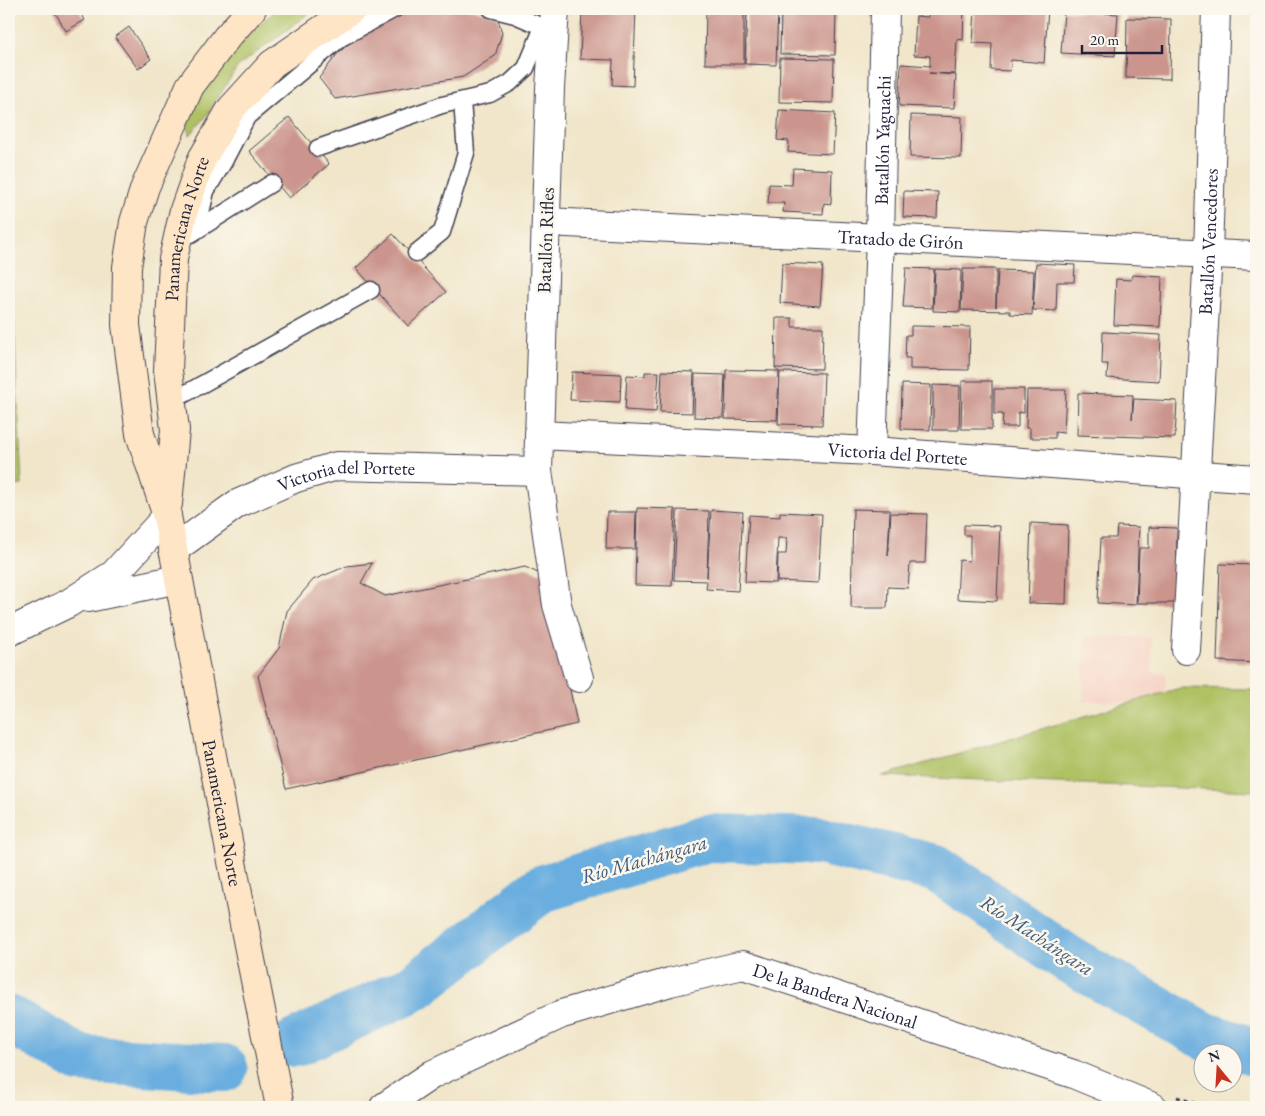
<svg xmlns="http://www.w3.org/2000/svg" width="1265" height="1116" viewBox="0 0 1265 1116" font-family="'EB Garamond',serif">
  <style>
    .built { fill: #f6d2c3 }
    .green { fill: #afc164; stroke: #687250 }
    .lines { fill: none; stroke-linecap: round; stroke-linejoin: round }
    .river { stroke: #6aaedf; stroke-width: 48 }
    .building { fill: #cb958d }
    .lane-casing { stroke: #413f50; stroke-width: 19 }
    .street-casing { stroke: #413f50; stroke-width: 30 }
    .secondary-casing { stroke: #413f50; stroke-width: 30 }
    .path { stroke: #413f50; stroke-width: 3; stroke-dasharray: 4 4; stroke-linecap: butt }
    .lane { stroke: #fff; stroke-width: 16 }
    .street { stroke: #fff; stroke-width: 28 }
    .secondary { stroke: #fde5c5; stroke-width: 28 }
    .labels { text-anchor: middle; stroke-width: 5; stroke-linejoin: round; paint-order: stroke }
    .street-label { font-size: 19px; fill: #22223b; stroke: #fbf7ec }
    .water-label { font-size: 20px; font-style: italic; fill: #3f5a7d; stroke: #fbf7ec }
  </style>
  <rect width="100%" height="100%" fill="#fbf7ec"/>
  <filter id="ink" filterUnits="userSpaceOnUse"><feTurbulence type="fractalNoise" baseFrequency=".02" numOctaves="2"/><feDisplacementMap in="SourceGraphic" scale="10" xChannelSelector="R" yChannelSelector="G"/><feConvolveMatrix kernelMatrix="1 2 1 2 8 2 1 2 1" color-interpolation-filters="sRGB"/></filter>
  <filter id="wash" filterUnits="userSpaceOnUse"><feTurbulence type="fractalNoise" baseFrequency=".0096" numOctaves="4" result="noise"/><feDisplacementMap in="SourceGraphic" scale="20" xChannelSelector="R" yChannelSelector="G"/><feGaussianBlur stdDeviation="1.12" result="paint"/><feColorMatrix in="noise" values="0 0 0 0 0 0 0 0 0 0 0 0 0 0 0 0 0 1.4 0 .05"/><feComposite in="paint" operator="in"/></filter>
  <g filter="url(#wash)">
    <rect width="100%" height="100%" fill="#f1e6ca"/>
    <path class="built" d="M1085,636L1151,637L1152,672L1166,674L1163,703L1083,701Z"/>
    <path class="green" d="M277,9H314L291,27L238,66L205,118L190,135L186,121L208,83L248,35Z
      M9,222L22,485L9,486Z
      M1180,688L1256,689V791L882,776Z"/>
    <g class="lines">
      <path class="river" d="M9,1019L80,1059L224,1068
        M295,1043L413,988L541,889L708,838L820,841L936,868L1068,959L1205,1036L1256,1052"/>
    </g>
    <g id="blocks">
      <path class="building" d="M53,9H78L85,20L66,31Z
        M412,9H471L497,16L502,33L495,56L463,77L335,99L319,78L338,53L378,18Z
        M582,9H636L633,86L612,85L613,60L580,59Z
        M706,9H744V64H705Z
        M747,9H778L776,65L745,64Z
        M781,9H836L835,55L780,54Z
        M929,9H964L963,40L957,39L955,74L929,73L956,75L954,108L899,106L901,64L930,66V56L914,55L916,16L928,17Z
        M975,9H1048L1044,63L1011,60L1010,71L991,70L992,44L973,43Z
        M1064,11L1118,14L1115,56L1061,53Z
        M1127,18L1171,19L1170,79L1126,78Z
        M129,27L151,59L138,69L115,37Z
        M780,58L834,59L833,103L779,102Z
        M779,110L835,113L833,154L788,152L789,141L777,140Z
        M911,115L962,117L961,158L910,157Z
        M289,117L329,164L289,198L249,151Z
        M793,168L832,170L831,204L824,203L823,214L783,212L784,203H768L769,184L792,185Z
        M904,191L938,192L937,218L903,217Z
        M393,234L446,292L408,326L356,268Z
        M782,263L823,265L820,306L780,303Z
        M1036,263L1075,265L1074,282H1057L1056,311L1033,310Z
        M906,268L934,269L932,308L903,307Z
        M935,269L961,270L960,312L933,311Z
        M963,269H996V307L998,270L1034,271L1032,315L1010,314V311L961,310Z
        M1132,275L1162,277L1160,327L1114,325L1116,279L1131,280Z
        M776,318H792V327H823L822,369L775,368Z
        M911,326L970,327L969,370L910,369V358H905L906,335H911Z
        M1103,332L1161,335L1159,381L1107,378L1108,364H1102Z
        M726,370L779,371L777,420L725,419Z
        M662,371L694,372L692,413L660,412Z
        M572,372L621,374L620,402L570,400Z
        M645,372H659L656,412L625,410L627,375L645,376Z
        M780,372L824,373L822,425L778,424Z
        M695,374L725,375L723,418L694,417Z
        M962,381H992V429H961Z
        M902,384L931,385L930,430L901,429Z
        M933,385L960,386L959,430H933Z
        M994,389H1024V413L1018,412V427H1002L1003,414H994Z
        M1027,390H1066L1064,433L1055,432V438H1030V428H1026Z
        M1078,393L1133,395L1132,419L1134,399L1177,401L1175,438L1077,435Z
        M637,508L675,509L672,586L635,585Z
        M853,509L890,510L888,556L891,513L927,514L925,563H910L908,588L888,587L887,608H851Z
        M677,510L709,511L707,578L711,510L743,512L738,591L706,589L707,581L674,580Z
        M607,512H636L635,549H606Z
        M780,512L822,514L818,583L777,581L778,554H786L787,538H778L776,583L745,582L749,515L780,517Z
        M1031,523L1068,525L1066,604L1028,603Z
        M964,525L1000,526L997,601L957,599L959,560L970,561V535H964Z
        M1117,526L1139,527L1136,605L1098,603L1101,538H1116Z
        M1149,527L1177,528L1176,603H1137L1139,548H1149Z
        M372,563L361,583L385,596L525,567L538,573L546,572L577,724L286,789L258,676L279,648L287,611L313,580L347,566Z
        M1220,564L1256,565V663L1217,661Z"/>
    </g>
  </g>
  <g filter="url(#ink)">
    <use href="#blocks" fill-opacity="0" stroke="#413f50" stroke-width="1"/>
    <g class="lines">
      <defs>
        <path id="lane" d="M491,9L515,15L543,27L553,28
          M318,148L442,105L490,94L510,83L526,68L543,27
          M197,230L206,191L223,163L247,117L341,38L395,9
          M191,234L272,183
          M416,253L442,232L466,153L462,101
          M172,401L371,290"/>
        <g id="street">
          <path d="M555,9L550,88L538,471L557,605L579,678"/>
          <path id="s1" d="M546,222L1256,256"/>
          <path id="s2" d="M539,435L872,451L1256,479"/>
          <path id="s3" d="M872,451L880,238L885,9"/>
          <path id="s4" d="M173,550L237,504L296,478L337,466L538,471"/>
          <path d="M88,598L178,579"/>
          <path d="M9,632L69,603L114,574L167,516"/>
          <path id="s5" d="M1186,650L1208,253L1216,9"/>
          <path id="s6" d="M384,1107L433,1074L562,1014L670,982L743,965L1073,1074L1153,1107"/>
        </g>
        <g id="secondary">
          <path id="s7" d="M252,9L227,37L190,86L145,187L134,222L127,267L126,325L140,434L167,516L239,899L280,1107"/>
          <path id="s8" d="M168,504L175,430L168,370L173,259L184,210L202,159L231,109L272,64L352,9"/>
        </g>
      </defs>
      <use href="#lane" class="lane-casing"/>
      <use href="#street" class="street-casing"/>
      <use href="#secondary" class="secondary-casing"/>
      <path class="path" d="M1177,1097L1206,1107"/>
      <use href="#lane" class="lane"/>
      <use href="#street" class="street"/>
      <use href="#secondary" class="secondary"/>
    </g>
  </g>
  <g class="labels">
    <g class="street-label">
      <text dy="7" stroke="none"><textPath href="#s3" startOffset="311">Batallón Yaguachi</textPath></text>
      <text dy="7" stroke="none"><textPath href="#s8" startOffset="278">Panamericana Norte</textPath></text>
      <text dy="7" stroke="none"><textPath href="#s1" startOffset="355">Tratado de Girón</textPath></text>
      <text transform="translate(545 240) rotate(-88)" y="7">Batallón Rifles</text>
      <text dy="7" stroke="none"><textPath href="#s5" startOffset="409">Batallón Vencedores</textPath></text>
      <text dy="7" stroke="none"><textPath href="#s2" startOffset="359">Victoria del Portete</textPath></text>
      <text dy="7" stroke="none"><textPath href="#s4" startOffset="194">Victoria del Portete</textPath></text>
      <text dy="7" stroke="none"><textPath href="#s7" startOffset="848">Panamericana Norte</textPath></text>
      <text dy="7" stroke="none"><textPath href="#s6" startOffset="486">De la Bandera Nacional</textPath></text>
    </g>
    <g class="water-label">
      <text transform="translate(644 859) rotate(-16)" y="7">Río Machángara</text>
      <text transform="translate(1037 935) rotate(33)" y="7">Río Machángara</text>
    </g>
  </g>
  <rect width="1265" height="1116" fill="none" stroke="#fbf7ec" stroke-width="30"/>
  <g transform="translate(1218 1068) rotate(342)"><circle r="24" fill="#fbf7ec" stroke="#a4a2a5"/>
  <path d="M0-4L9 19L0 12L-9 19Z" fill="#c8321e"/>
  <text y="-8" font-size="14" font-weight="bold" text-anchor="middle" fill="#22223b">N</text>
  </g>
  <path d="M1082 45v8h80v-8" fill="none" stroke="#22223b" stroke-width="2.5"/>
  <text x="1090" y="45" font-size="15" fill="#22223b" stroke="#fbf7ec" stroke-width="4" paint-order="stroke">20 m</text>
</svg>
